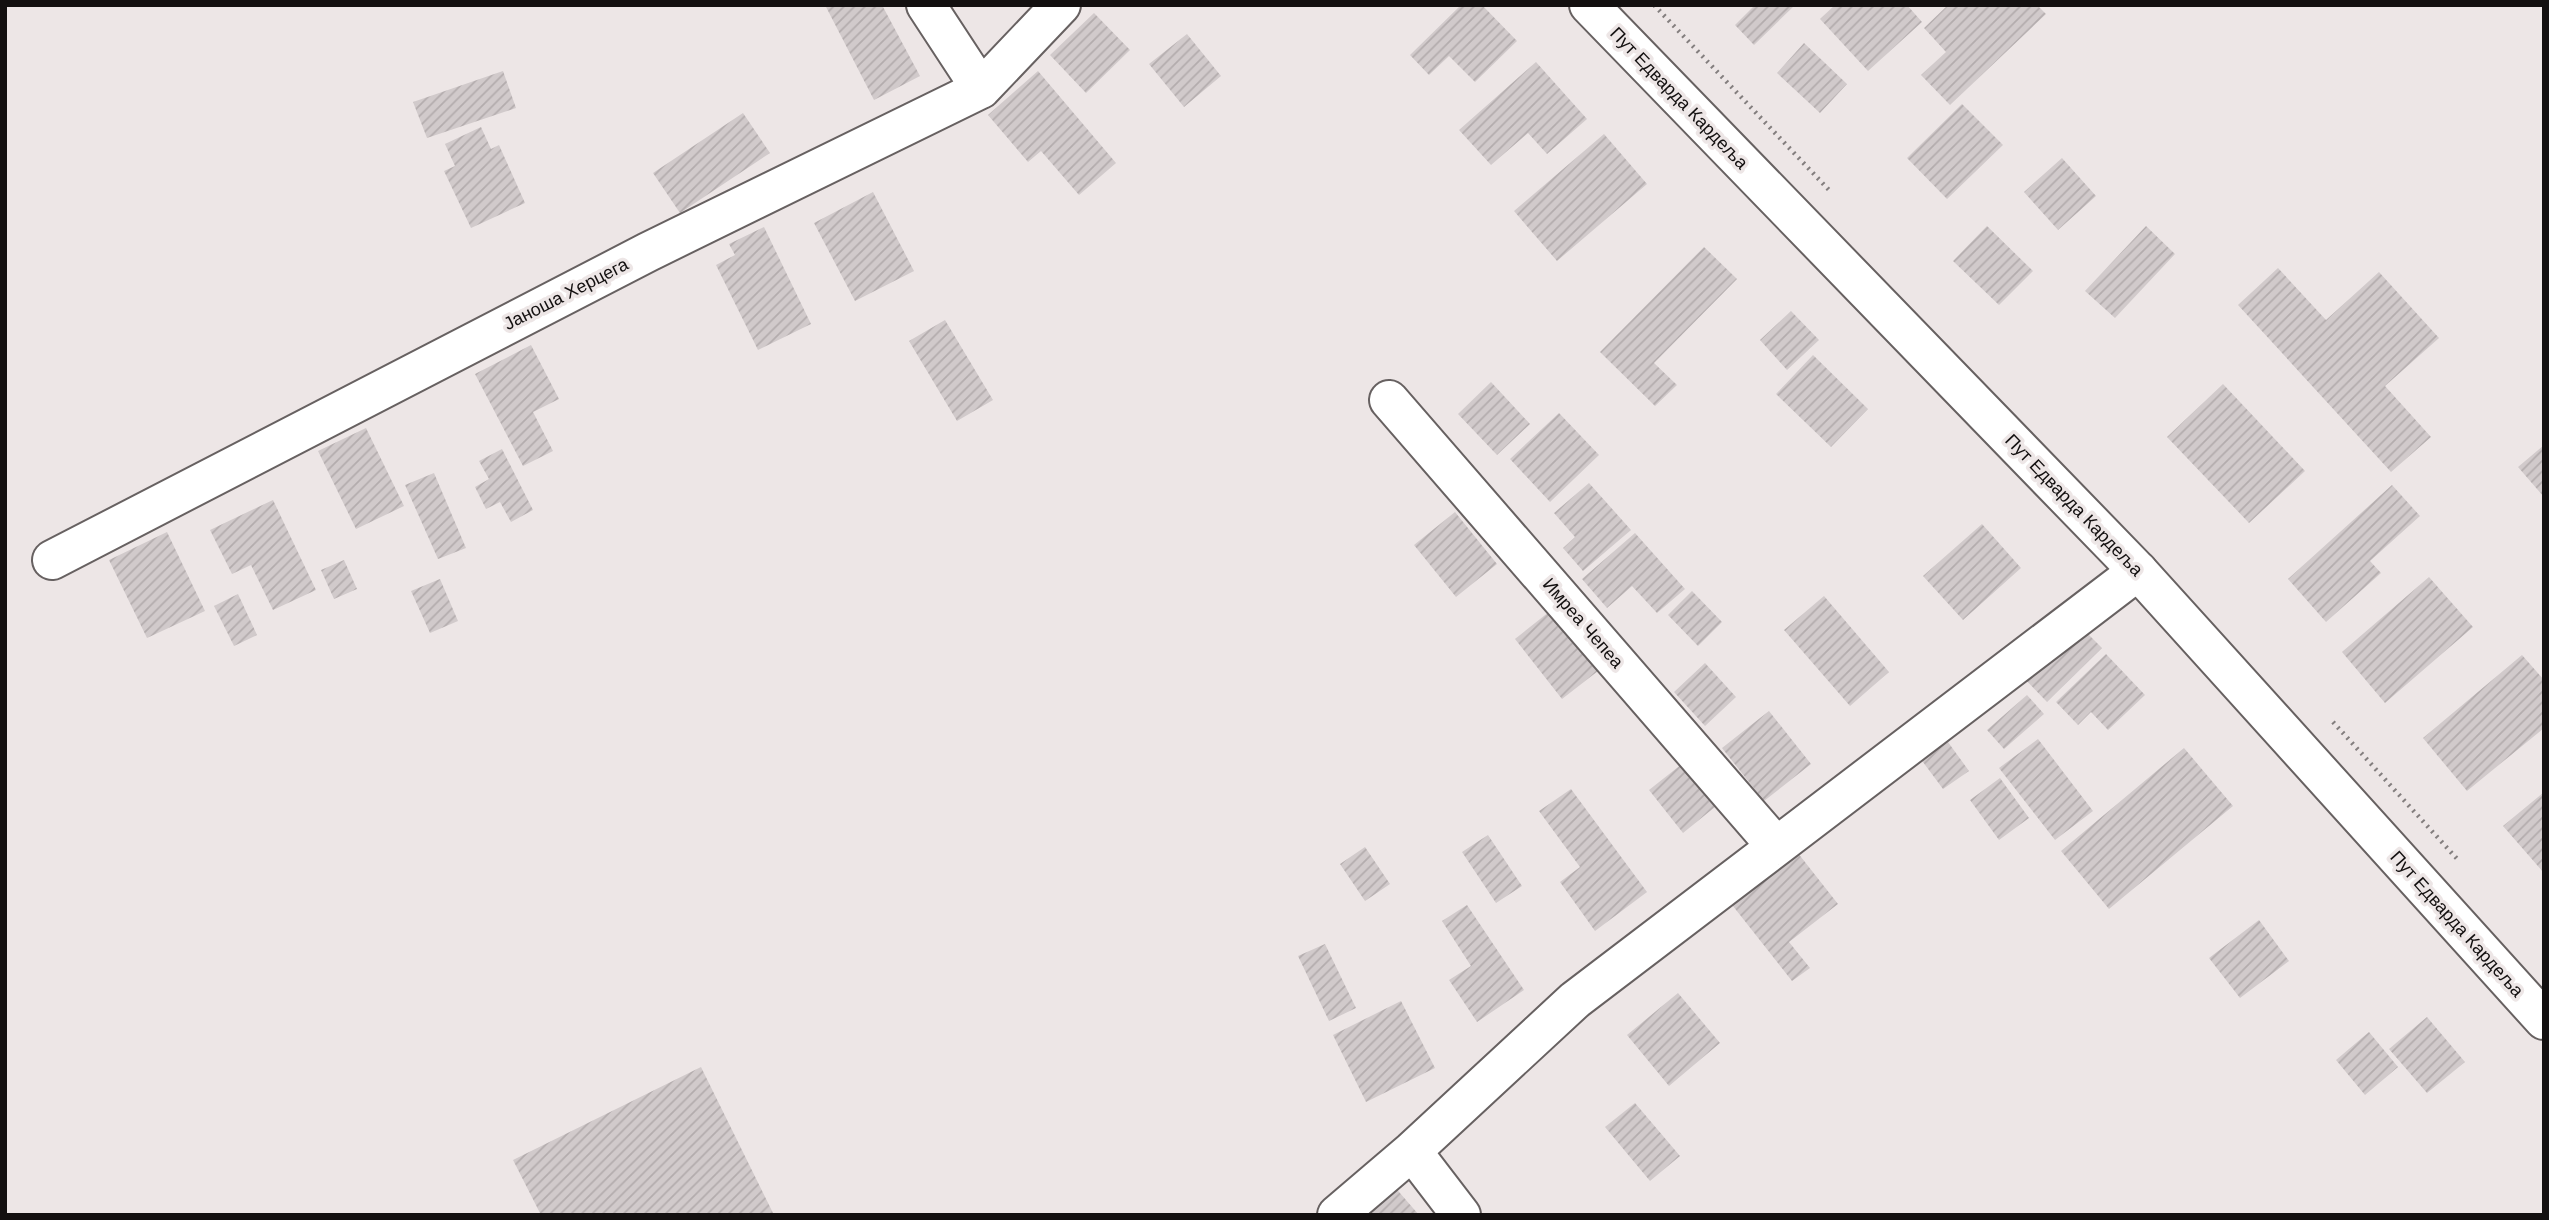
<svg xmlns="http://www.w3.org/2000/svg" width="2549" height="1220" viewBox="0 0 2549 1220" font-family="Arial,sans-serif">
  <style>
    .building { fill: url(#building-hatch) }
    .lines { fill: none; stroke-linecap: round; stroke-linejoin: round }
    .street-casing { stroke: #676161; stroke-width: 42 }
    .secondary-casing { stroke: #676161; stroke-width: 42 }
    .path { stroke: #837e7e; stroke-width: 4.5; stroke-dasharray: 2 5; stroke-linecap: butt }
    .street { stroke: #fff; stroke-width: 38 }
    .secondary { stroke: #fff; stroke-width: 38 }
    .labels { text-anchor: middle; stroke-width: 7; stroke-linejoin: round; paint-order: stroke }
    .street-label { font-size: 18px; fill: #131010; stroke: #ede6e6 }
  </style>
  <defs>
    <pattern id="building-hatch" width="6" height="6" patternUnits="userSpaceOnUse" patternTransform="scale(1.75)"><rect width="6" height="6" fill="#d1cacb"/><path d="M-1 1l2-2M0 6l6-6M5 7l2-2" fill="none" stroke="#b3acad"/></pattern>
  </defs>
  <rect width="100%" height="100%" fill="#ede6e6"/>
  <path class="building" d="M825,5H882L920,76L874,100Z
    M1461,5H1482L1517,41L1475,82L1449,56L1429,75L1410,55Z
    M1755,5H1795L1754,45L1735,25Z
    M1835,5H1907L1922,22L1868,71L1820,19Z
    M1948,5H2037L2046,14L1950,105L1921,75L1946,52L1924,28Z
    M1094,13L1130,50L1086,93L1050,55Z
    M1187,34L1221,76L1184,107L1149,64Z
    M1804,43L1847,84L1820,113L1777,73Z
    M1536,62L1587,119L1547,154L1528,133L1491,165L1459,130Z
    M503,71L516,108L427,138L413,102Z
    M1038,71L1116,163L1079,195L1041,151L1028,162L988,115Z
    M1962,104L2003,145L1947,199L1907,158Z
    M743,113L770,153L680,213L653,173Z
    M481,127L491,149L499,145L525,203L471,228L444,171L455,166L445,144Z
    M1604,134L1647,184L1557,261L1514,211Z
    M2062,158L2096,196L2058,230L2024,192Z
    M873,192L914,271L855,301L814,223Z
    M1987,226L2033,271L1999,305L1953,261Z
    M2146,226L2175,254L2115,318L2085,291Z
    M764,227L811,324L758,350L716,265L735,255L729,244Z
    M1704,247L1737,279L1654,363L1677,385L1655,406L1600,352Z
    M2278,268L2326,320L2379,272L2439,338L2385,386L2431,437L2391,472L2238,305Z
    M1791,311L1819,340L1787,370L1760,340Z
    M945,320L993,400L957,421L909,341Z
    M531,345L559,399L533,412L553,451L523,466L475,374Z
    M1813,355L1868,409L1831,447L1776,394Z
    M1491,382L1530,424L1497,455L1458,414Z
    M2223,384L2305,471L2249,523L2167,437Z
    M1559,413L1599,455L1550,502L1510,459Z
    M366,428L404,506L356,529L318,451Z
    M2544,445V497L2518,467Z
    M502,449L533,510L511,522L500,502L486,509L475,487L489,479L479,461Z
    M434,473L466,548L438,559L405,485Z
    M1589,483L1631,530L1583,571L1563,548L1575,537L1554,513Z
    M2392,485L2420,516L2370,561L2381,573L2326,622L2288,579Z
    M273,500L316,590L273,610L251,565L232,574L210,530Z
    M1455,512L1497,564L1456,597L1414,545Z
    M1982,524L2021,568L1963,620L1923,576Z
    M167,532L205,611L147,638L109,560Z
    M1635,533L1685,589L1657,613L1632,586L1607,608L1582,579Z
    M344,560L357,589L334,599L321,570Z
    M2429,577L2473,627L2385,703L2342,652Z
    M440,579L458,621L430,633L411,591Z
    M1692,591L1722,622L1698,646L1668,615Z
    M238,594L257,635L234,646L214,606Z
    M1824,596L1889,672L1850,706L1784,630Z
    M1559,604L1607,664L1562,699L1515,639Z
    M2076,622L2102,648L2047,702L2021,675Z
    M2106,654L2145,695L2108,730L2091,712L2078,725L2056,702Z
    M2522,655L2544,680V728L2467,791L2423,738Z
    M1705,663L1736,697L1705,726L1674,692Z
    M2027,695L2044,714L2004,749L1987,730Z
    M1769,711L1811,764L1764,801L1722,748Z
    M1940,731L1969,771L1943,789L1914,750Z
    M2038,739L2093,811L2055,840L1999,768Z
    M2184,748L2233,806L2109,909L2061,851Z
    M1692,756L1726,798L1683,833L1649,790Z
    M2000,778L2029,818L1999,840L1970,800Z
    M1571,789L1647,892L1595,931L1560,882L1580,867L1539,811Z
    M2544,792V873L2503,826Z
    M1488,835L1522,886L1496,903L1462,852Z
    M1790,843L1838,904L1789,942L1810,968L1792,981L1729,901Z
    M1365,847L1390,884L1365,901L1340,864Z
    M1467,905L1524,990L1477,1022L1449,980L1471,966L1442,921Z
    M2259,920L2289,961L2240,998L2209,958Z
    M1325,944L1356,1008L1329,1021L1298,956Z
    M1678,993L1720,1043L1669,1086L1627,1035Z
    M1401,1001L1435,1068L1366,1102L1333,1035Z
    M2427,1017L2465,1062L2427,1093L2389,1049Z
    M2369,1032L2398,1067L2365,1095L2336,1060Z
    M701,1067L774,1215H541L513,1160Z
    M1635,1103L1680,1156L1650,1181L1605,1127Z
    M1393,1185L1419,1215H1359Z"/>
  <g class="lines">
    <defs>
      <path id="street" d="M926,5L981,89
        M1389,400L1776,846
        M52,560L648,252L981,89L1061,5
        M1412,1151L1461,1215
        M1337,1215L1412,1151L1575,1000L2138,571"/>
      <path id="secondary" d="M1589,5L2138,571L2544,1020"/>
    </defs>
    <use href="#street" class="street-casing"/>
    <use href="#secondary" class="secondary-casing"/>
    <path class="path" d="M1654,5L1829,190
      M2333,722L2459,861"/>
    <use href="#street" class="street"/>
    <use href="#secondary" class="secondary"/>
  </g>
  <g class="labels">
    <g class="street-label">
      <text transform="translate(1679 98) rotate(46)" y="6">Пут Едварда Кардеља</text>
      <text transform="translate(566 294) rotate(-27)" y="6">Јаноша Херцега</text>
      <text transform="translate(2074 505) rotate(46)" y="6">Пут Едварда Кардеља</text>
      <text transform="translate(1583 623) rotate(49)" y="6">Имреа Чепеа</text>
      <text transform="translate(2457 924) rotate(48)" y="6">Пут Едварда Кардеља</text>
    </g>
  </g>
  <rect width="2549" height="1220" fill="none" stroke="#131010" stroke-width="14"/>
</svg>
